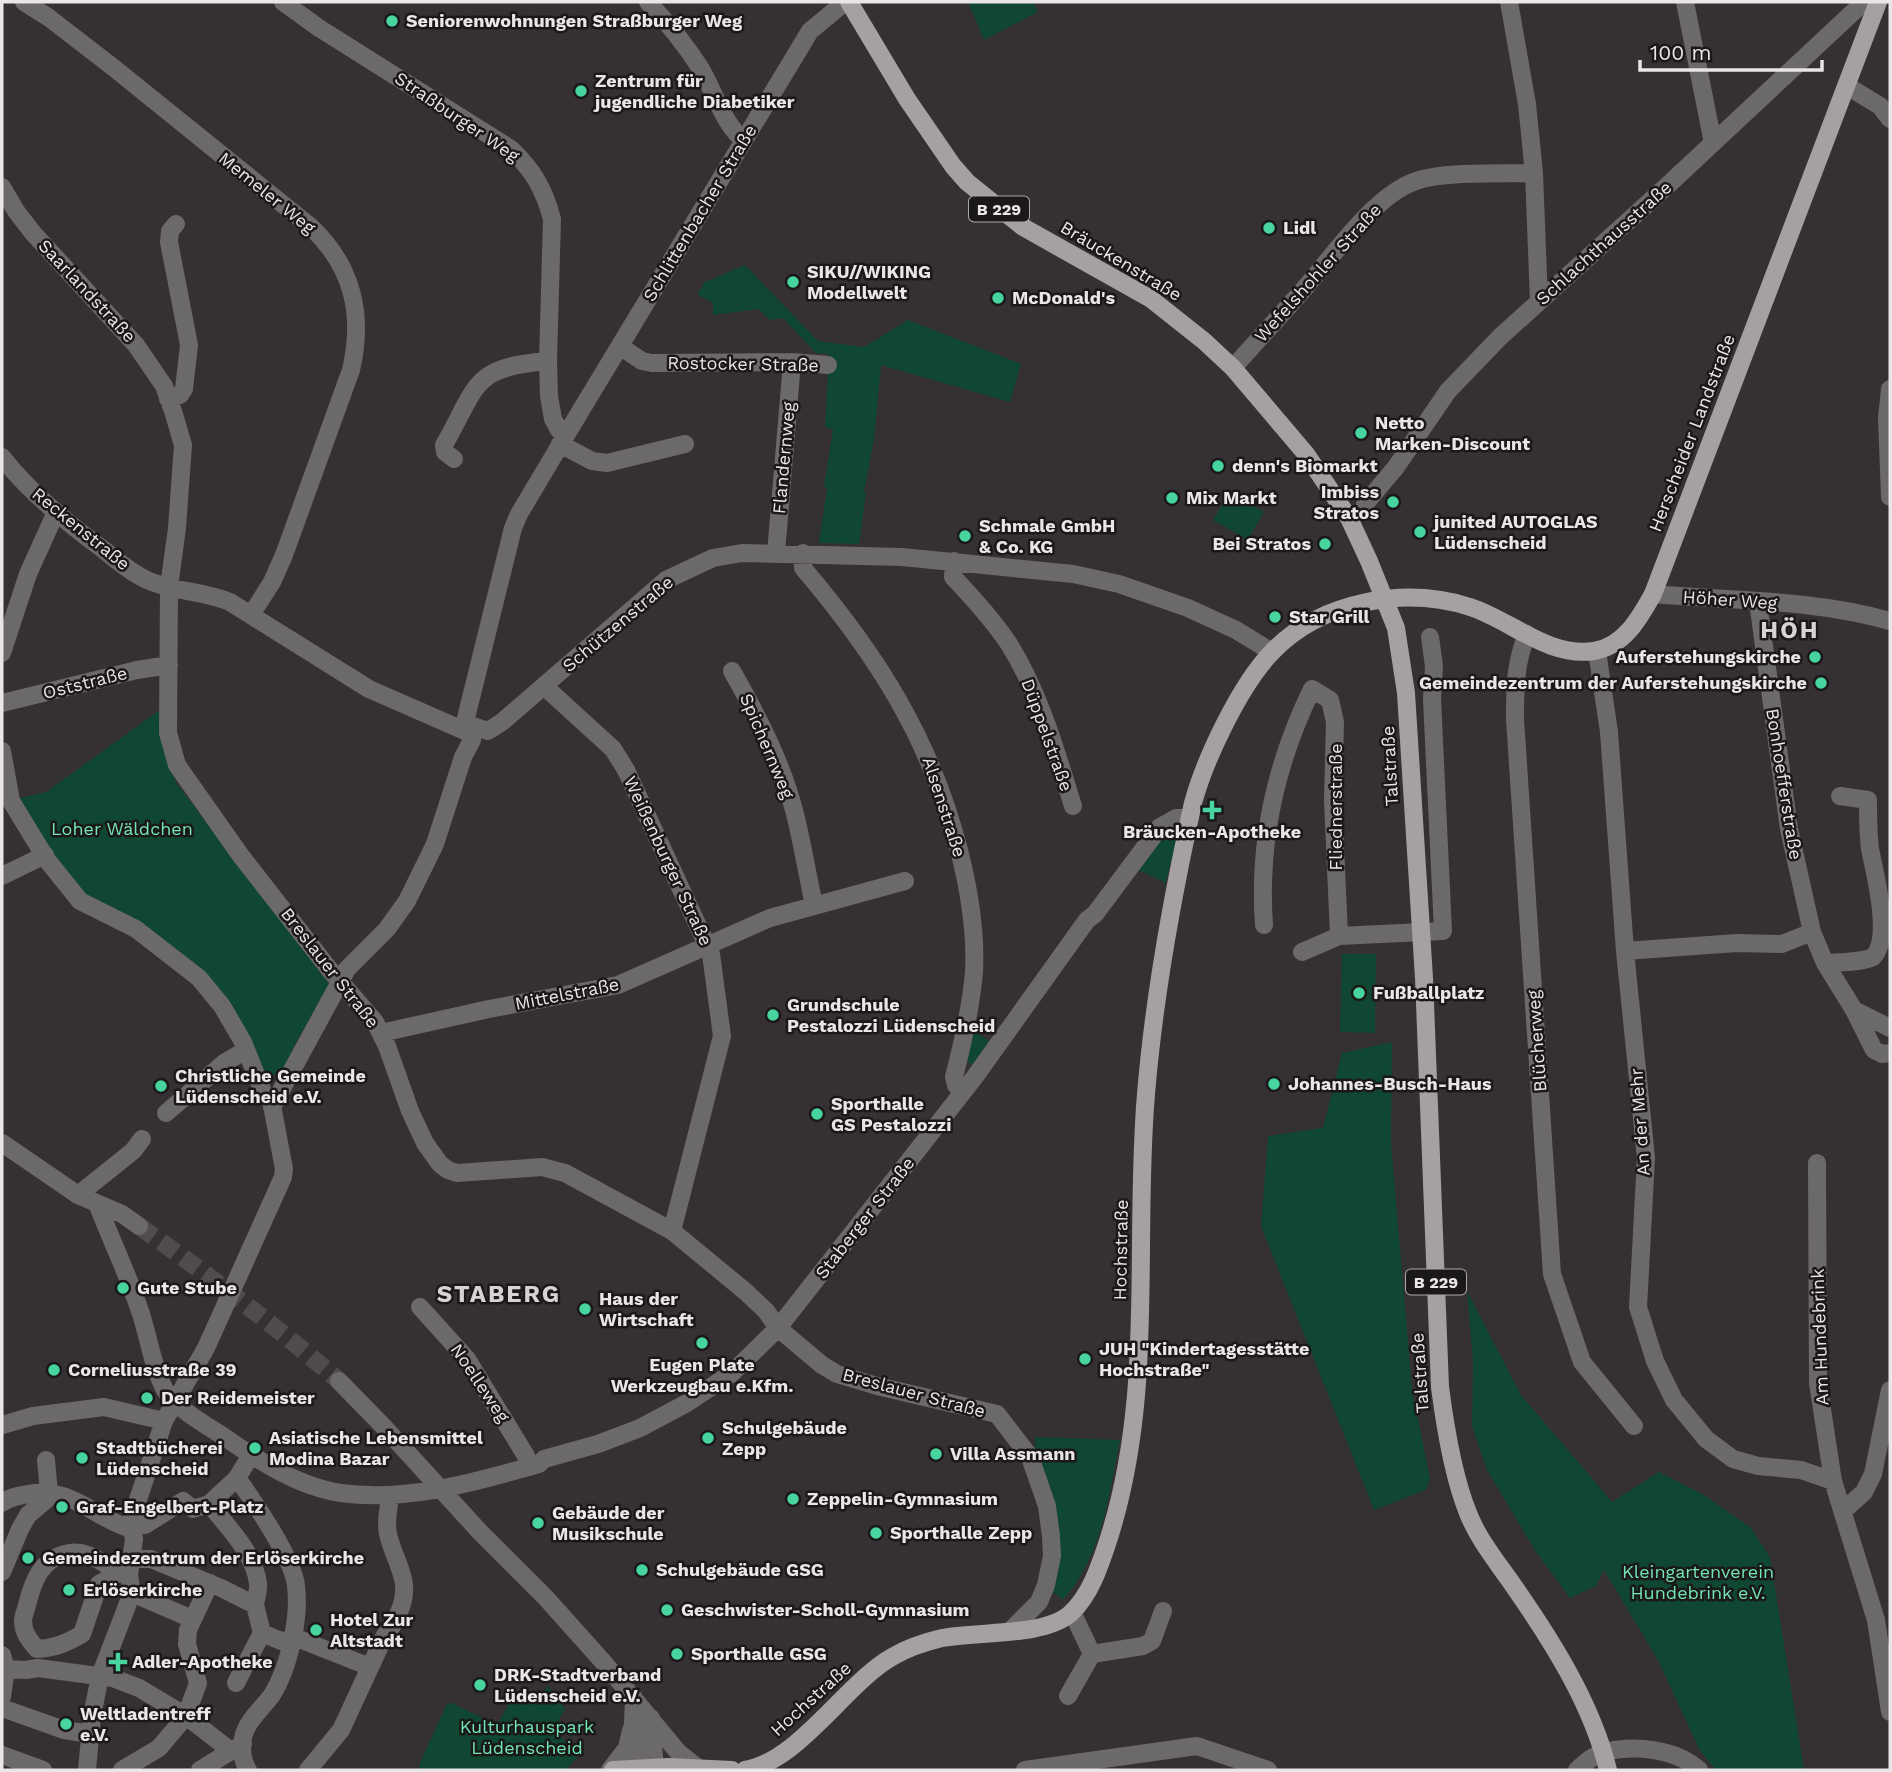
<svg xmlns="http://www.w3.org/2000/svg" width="1892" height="1772" viewBox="0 0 1892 1772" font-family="'Work Sans',sans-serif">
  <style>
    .green { fill: #104732 }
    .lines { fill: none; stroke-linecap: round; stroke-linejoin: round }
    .minor-tunnel { stroke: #504b4e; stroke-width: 18; stroke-dasharray: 18 9; stroke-linecap: butt }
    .minor { stroke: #6c696b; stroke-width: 18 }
    .major { stroke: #a5a0a4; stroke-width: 18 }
    .poi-dot { fill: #47d49e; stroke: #1b181a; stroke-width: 2.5 }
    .labels { text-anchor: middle; stroke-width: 5; stroke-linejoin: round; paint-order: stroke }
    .shield { fill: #1b181a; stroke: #aba8aa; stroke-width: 2 }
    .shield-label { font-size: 16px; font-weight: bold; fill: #e9e5e8 }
    .poi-label { font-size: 18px; font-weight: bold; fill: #e9e5e8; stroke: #1b181a; text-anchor: start }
    .street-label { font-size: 18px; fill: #e9e5e8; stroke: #1b181a }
    .park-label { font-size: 18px; fill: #73e5b4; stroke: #1b181a }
    .district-label { font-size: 24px; font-weight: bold; letter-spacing: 2px; fill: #d8d1d6; stroke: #1b181a }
  </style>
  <rect width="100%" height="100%" fill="#353033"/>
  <path class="green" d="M968,2H1033L1038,12L984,40Z
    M745,265L818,341L864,347L908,320L1021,364L1010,402L881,365L874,439L864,492L866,493L859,544L819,543L827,488L824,487L833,430L825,427L829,354L816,353L783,318L770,320L758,309L713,315V303L697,294L705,282Z
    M1229,493L1264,512L1248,540L1213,520Z
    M160,710C160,738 164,761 178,785L329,984L293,1048L284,1071L265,1079L227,1003L79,892L16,799L46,792Z
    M1169,830L1177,839L1164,889V882L1138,870Z
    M1342,954H1376L1375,1033L1340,1032Z
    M974,1030L989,1041L972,1065L967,1062L972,1031Z
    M1392,1042L1391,1143L1412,1389L1430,1479L1426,1490L1374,1510L1261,1226L1268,1136L1323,1128L1342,1053Z
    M1467,1291L1521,1395L1612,1502L1659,1472L1702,1494L1750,1527L1770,1557L1804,1770H1716L1700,1751L1658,1660L1604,1570L1596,1586L1570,1598L1536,1552L1487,1470L1472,1426L1473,1361Z
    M1035,1437L1120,1440C1109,1496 1102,1556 1063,1600L1053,1592C1063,1556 1061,1519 1049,1484C1043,1467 1034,1455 1035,1437Z
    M548,1686L565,1709L559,1719L564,1727L560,1736L579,1755L566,1770H421L419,1765L447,1704L452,1703L497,1725L515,1692L534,1702Z"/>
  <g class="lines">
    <path class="minor-tunnel" d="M139,1226C208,1275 275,1325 339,1381"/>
    <path class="minor" d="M24,2L48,17L114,68L311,227C353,267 364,314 351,370L284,555L272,582L251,615
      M648,2C667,22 684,43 699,66C712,86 725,128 744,140
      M1685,2L1713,143
      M1847,86L1880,106L1890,119
      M1534,173L1539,302
      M2,187L16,211L33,233L136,345L164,386L173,411L183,445L177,528L169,587L168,733L177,765L241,856L330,970L375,1022L387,1046L410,1111L425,1143L440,1164L448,1170L457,1173L542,1167L565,1173L672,1231L746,1292L766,1311L778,1328L822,1365L837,1374L877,1386L997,1414L1030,1457L1047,1506L1051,1536L1052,1556L1046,1585L1039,1602L1011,1630
      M621,347L642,361L652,363L792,362L828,365
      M1233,368C1253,345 1274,323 1294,300C1327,266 1371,196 1416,181C1445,171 1501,174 1534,173L1527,104L1509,2
      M1890,389L1887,418L1890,497
      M168,399L180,395L184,389L189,345L169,242L170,231L176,224
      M566,435L810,31L845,2
      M560,444L592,461L607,463L685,444
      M2,457C30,493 67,523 104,550C116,560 129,571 143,578C170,592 202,590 230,602L369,689L465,731L473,726L488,731L502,722L666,580L713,558L742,553L902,557L1073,574L1119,584L1188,608L1236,630L1272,652
      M454,459L445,452L444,445C478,386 471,367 548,361
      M1365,504L1396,467L1448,391L1500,337L1668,185L1864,2
      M776,553L792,362
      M803,553V568C877,655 930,738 959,850C969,889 976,931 974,972C971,1008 963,1042 954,1077L956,1085L962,1093
      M954,561L953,577C973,598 993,620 1009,644C1040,694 1056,751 1073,806
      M1653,594C1732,601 1813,599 1890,621
      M1758,602L1789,829L1812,932L1825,963L1854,1010L1874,1050L1882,1054L1890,1053
      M1527,634C1515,664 1515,687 1515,719L1552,1274L1582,1362L1634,1426
      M1597,651L1609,732L1625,951L1646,1158L1638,1307L1655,1361L1674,1400L1706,1439L1733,1459L1758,1466L1801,1470L1833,1481
      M2,653L28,574L56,512
      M732,671C757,715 781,761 794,810C802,841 807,873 814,905
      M545,687L613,749L626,770L711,954L722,1036L672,1231
      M2,703L137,670L169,665
      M2,751L11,801L47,860L80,901L136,929L199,978L222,1006L243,1042L263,1092L271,1100L284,1169L283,1177L206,1348L164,1421L131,1521L134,1539L129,1575L132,1593L100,1676L92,1716L87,1770
      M2,876L45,855
      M1264,925C1258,842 1276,763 1312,689L1330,700L1335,722L1333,800L1339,936
      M1625,951L1737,943L1782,944L1812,932
      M1302,952L1339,936L1443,931L1432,699L1434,666L1430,637
      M1825,963C1839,962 1860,963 1873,957C1892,939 1875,874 1870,849C1868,833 1868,816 1868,800L1840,796
      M1854,1010L1890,1028
      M381,1033L489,1009L618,985L770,918L905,881
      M272,1107L347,969L387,929L407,901L435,844L463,757L472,740L465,722L513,528L519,514L566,435L559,430L553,419L549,396L548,361L552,219C544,189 533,170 511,149L319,28L283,2
      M166,1113L224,1063L246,1050
      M2,1143L78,1195L122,1214L139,1226
      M1817,1163L1818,1383L1833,1481L1876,1620L1890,1712
      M78,1195L133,1151L142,1139
      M98,1206C112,1242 129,1277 141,1314C149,1339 153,1368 165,1390C174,1407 206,1425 223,1436C257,1460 299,1487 341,1493C408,1502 475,1482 539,1464L544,1459L598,1444L640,1428L687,1403L732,1373L778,1328L974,1078L1087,920L1095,914L1160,827L1176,818H1190
      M420,1307L467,1359L526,1456L529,1467
      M339,1381L384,1427L480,1532L546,1598L605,1664L678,1752L698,1768
      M2,1425L33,1416L104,1407L164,1421
      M2,1503C10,1497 18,1496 28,1494C73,1486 94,1519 132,1529
      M209,1504C228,1527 254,1553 258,1583C259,1590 256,1598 255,1605
      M1843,1511L1864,1492L1873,1474L1890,1390
      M131,1521L145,1525L183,1501L193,1509L209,1504L237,1478
      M130,1559H151L221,1588L255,1605L262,1633L281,1641L299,1639L370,1667
      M2,1572L20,1529L28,1515L47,1499L49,1493L46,1460
      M119,1573L99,1584L82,1634C67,1643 55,1648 37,1649C30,1641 23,1633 23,1621C23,1616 26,1610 27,1605C33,1581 41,1558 69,1553C92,1549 108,1570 129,1575
      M132,1593L192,1619
      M1092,1654L1143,1646L1152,1641L1163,1611
      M2,1655L6,1669L2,1697
      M6,1669L26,1670L38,1668L113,1678L139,1688L186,1716L231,1751L243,1744
      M236,1683L262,1633
      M1068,1696L1092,1654L1072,1612
      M634,1698L633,1723L639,1768L642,1770
      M2,1708L64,1730L90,1734
      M651,1718L655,1770
      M2,1755L43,1770
      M122,1770L159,1748L186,1716L198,1683L187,1644L188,1630L210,1583
      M200,1770L231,1751
      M248,1770C241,1759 240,1742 246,1729C251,1717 264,1706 272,1695C289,1668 300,1618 296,1586C294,1560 253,1500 237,1478L251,1455
      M308,1770L341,1730L385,1635C392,1628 395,1622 399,1612C413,1581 395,1564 388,1534C385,1521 389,1509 390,1496
      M610,1770L627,1748L631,1730
      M1025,1770L1197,1746L1268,1770
      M1577,1770C1585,1763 1593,1755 1604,1752C1634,1745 1675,1748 1699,1770"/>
    <path class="major" d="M849,2L907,99L953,166L967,182L1023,227L1151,299L1204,341L1233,368L1306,454L1349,518L1369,561L1396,628L1406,693L1424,978L1440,1387C1445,1426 1453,1476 1468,1513C1478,1539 1497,1562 1513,1585C1552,1641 1592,1704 1608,1770
      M613,1770L668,1767L732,1770
      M745,1770C799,1761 845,1684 892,1657C907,1648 925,1642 942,1638C977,1631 1045,1637 1071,1613C1090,1595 1099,1568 1107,1544C1156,1396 1133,1246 1146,1094C1154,997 1172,898 1193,803C1205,759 1240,685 1272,652C1321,601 1404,586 1470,607C1511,620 1548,658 1594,651C1624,646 1639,619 1653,594L1878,2"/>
  </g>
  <g class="poi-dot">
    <circle cx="392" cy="21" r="7"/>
    <circle cx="581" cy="91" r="7"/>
    <circle cx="1269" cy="228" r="7"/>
    <circle cx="793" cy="282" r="7"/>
    <circle cx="998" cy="298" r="7"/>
    <circle cx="1361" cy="433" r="7"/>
    <circle cx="1218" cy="466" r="7"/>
    <circle cx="1172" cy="498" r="7"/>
    <circle cx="1393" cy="502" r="7"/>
    <circle cx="1420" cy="532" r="7"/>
    <circle cx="965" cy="536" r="7"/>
    <circle cx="1325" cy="544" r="7"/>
    <circle cx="1275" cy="617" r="7"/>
    <circle cx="1815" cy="657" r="7"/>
    <circle cx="1821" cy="683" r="7"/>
    <path d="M1208.5 799.5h7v7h7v7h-7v7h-7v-7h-7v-7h7z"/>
    <circle cx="1359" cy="993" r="7"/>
    <circle cx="773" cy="1015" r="7"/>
    <circle cx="1274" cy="1084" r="7"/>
    <circle cx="161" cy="1086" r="7"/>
    <circle cx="817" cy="1114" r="7"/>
    <circle cx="123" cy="1288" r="7"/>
    <circle cx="585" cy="1309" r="7"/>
    <circle cx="702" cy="1343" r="7"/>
    <circle cx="1085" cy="1359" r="7"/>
    <circle cx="54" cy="1370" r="7"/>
    <circle cx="147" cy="1398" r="7"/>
    <circle cx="708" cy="1438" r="7"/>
    <circle cx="255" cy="1448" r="7"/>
    <circle cx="936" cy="1454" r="7"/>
    <circle cx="82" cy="1458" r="7"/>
    <circle cx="793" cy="1499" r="7"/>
    <circle cx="62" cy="1507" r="7"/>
    <circle cx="538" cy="1523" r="7"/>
    <circle cx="876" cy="1533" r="7"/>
    <circle cx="28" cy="1558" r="7"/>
    <circle cx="642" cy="1570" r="7"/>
    <circle cx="69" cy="1590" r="7"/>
    <circle cx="667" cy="1610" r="7"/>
    <circle cx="316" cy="1630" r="7"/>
    <circle cx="677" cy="1654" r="7"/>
    <path d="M114.5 1651.5h7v7h7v7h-7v7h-7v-7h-7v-7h7z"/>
    <circle cx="480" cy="1685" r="7"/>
    <circle cx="66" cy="1724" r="7"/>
  </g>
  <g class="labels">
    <g class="shield">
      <rect x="969" y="196.5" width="60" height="25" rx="5"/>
      <rect x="1406" y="1269.5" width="60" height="25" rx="5"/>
    </g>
    <g class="shield-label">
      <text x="999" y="215">B 229</text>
      <text x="1436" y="1288">B 229</text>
    </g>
    <g class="poi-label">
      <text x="406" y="27">Seniorenwohnungen Straßburger Weg</text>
      <text x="595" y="87">Zentrum für<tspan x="595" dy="21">jugendliche Diabetiker</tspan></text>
      <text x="1283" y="234">Lidl</text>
      <text x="807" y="278">SIKU//WIKING<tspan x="807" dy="21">Modellwelt</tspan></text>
      <text x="1012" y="304">McDonald's</text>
      <text x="1375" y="429">Netto<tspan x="1375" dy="21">Marken-Discount</tspan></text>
      <text x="1232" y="472">denn's Biomarkt</text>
      <text x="1379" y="498" text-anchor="end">Imbiss<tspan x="1379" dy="21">Stratos</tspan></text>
      <text x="1186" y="504">Mix Markt</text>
      <text x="1434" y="528">junited AUTOGLAS<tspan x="1434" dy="21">Lüdenscheid</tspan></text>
      <text x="979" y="532">Schmale GmbH<tspan x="979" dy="21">&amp; Co. KG</tspan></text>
      <text x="1311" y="550" text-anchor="end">Bei Stratos</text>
      <text x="1289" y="623">Star Grill</text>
      <text x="1801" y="663" text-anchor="end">Auferstehungskirche</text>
      <text x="1807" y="689" text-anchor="end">Gemeindezentrum der Auferstehungskirche</text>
      <text x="1212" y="838" text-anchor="middle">Bräucken-Apotheke</text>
      <text x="1373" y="999">Fußballplatz</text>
      <text x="787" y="1011">Grundschule<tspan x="787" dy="21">Pestalozzi Lüdenscheid</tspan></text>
      <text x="175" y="1082">Christliche Gemeinde<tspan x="175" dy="21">Lüdenscheid e.V.</tspan></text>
      <text x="1288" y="1090">Johannes-Busch-Haus</text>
      <text x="831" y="1110">Sporthalle<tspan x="831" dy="21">GS Pestalozzi</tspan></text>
      <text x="137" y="1294">Gute Stube</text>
      <text x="599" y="1305">Haus der<tspan x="599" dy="21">Wirtschaft</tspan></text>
      <text x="1099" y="1355">JUH "Kindertagesstätte<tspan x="1099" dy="21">Hochstraße"</tspan></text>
      <text x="702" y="1371" text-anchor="middle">Eugen Plate<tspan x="702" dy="21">Werkzeugbau e.Kfm.</tspan></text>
      <text x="68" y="1376">Corneliusstraße 39</text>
      <text x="161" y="1404">Der Reidemeister</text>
      <text x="722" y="1434">Schulgebäude<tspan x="722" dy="21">Zepp</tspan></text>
      <text x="269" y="1444">Asiatische Lebensmittel<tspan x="269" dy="21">Modina Bazar</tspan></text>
      <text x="96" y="1454">Stadtbücherei<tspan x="96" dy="21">Lüdenscheid</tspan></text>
      <text x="950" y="1460">Villa Assmann</text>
      <text x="807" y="1505">Zeppelin-Gymnasium</text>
      <text x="76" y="1513">Graf-Engelbert-Platz</text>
      <text x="552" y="1519">Gebäude der<tspan x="552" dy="21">Musikschule</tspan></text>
      <text x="890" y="1539">Sporthalle Zepp</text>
      <text x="42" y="1564">Gemeindezentrum der Erlöserkirche</text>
      <text x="656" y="1576">Schulgebäude GSG</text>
      <text x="83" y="1596">Erlöserkirche</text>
      <text x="681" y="1616">Geschwister-Scholl-Gymnasium</text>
      <text x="330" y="1626">Hotel Zur<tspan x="330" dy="21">Altstadt</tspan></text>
      <text x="691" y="1660">Sporthalle GSG</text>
      <text x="132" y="1668">Adler-Apotheke</text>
      <text x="494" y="1681">DRK-Stadtverband<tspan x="494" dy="21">Lüdenscheid e.V.</tspan></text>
      <text x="80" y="1720">Weltladentreff<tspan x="80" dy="21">e.V.</tspan></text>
    </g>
    <g class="street-label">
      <text transform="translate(457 117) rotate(34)" y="6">Straßburger Weg</text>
      <text transform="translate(267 193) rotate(39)" y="6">Memeler Weg</text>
      <text transform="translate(700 213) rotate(-59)" y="6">Schlittenbacher Straße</text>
      <text transform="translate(1604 243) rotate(-42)" y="6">Schlachthausstraße</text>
      <text transform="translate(1121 261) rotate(31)" y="6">Bräuckenstraße</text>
      <text transform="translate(1318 273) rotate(-48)" y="6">Wefelshohler Straße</text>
      <text transform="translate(87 291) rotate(47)" y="6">Saarlandstraße</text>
      <text transform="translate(743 364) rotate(1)" y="6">Rostocker Straße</text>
      <text transform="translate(1692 433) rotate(-69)" y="6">Herscheider Landstraße</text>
      <text transform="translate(784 458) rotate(-85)" y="6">Flandernweg</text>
      <text transform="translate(81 529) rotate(39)" y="6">Reckenstraße</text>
      <text transform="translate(1730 600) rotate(4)" y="6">Höher Weg</text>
      <text transform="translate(618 624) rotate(-40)" y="6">Schützenstraße</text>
      <text transform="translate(85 683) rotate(-14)" y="6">Oststraße</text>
      <text transform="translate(1047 735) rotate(70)" y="6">Düppelstraße</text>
      <text transform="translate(767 746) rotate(67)" y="6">Spichernweg</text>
      <text transform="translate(1390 766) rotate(-93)" y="6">Talstraße</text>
      <text transform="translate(1784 784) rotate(81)" y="6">Bonhoefferstraße</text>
      <text transform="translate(944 807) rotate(72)" y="6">Alsenstraße</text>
      <text transform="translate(1336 807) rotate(-90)" y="6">Fliednerstraße</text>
      <text transform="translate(668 861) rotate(65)" y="6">Weißenburger Straße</text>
      <text transform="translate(330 968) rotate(52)" y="6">Breslauer Straße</text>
      <text transform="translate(567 994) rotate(-11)" y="6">Mittelstraße</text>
      <text transform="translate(1537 1041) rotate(-94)" y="6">Blücherweg</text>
      <text transform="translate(1640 1122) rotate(-94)" y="6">An der Mehr</text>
      <text transform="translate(865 1218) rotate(-52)" y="6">Staberger Straße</text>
      <text transform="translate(1121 1250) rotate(-89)" y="6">Hochstraße</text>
      <text transform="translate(1820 1337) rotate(-92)" y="6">Am Hundebrink</text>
      <text transform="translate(1420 1373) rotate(-94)" y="6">Talstraße</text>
      <text transform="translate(480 1383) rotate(56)" y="6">Noelleweg</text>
      <text transform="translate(914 1393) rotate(15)" y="6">Breslauer Straße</text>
      <text transform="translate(811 1699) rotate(-42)" y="6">Hochstraße</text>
    </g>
    <g class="park-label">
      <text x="122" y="835">Loher Wäldchen</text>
      <text x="1698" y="1578">Kleingartenverein<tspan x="1698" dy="21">Hundebrink e.V.</tspan></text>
      <text x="527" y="1733">Kulturhauspark<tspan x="527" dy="21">Lüdenscheid</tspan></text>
    </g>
    <g class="district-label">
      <text x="1790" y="638">HÖH</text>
      <text x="499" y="1302">STABERG</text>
    </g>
  </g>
  <rect width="1892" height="1772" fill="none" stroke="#e9e5e8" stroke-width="7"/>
  <path d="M1640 60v10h182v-10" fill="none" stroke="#e9e5e8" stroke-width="3.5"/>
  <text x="1650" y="60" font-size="21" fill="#e9e5e8" stroke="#1b181a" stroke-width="5" paint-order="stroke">100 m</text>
</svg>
